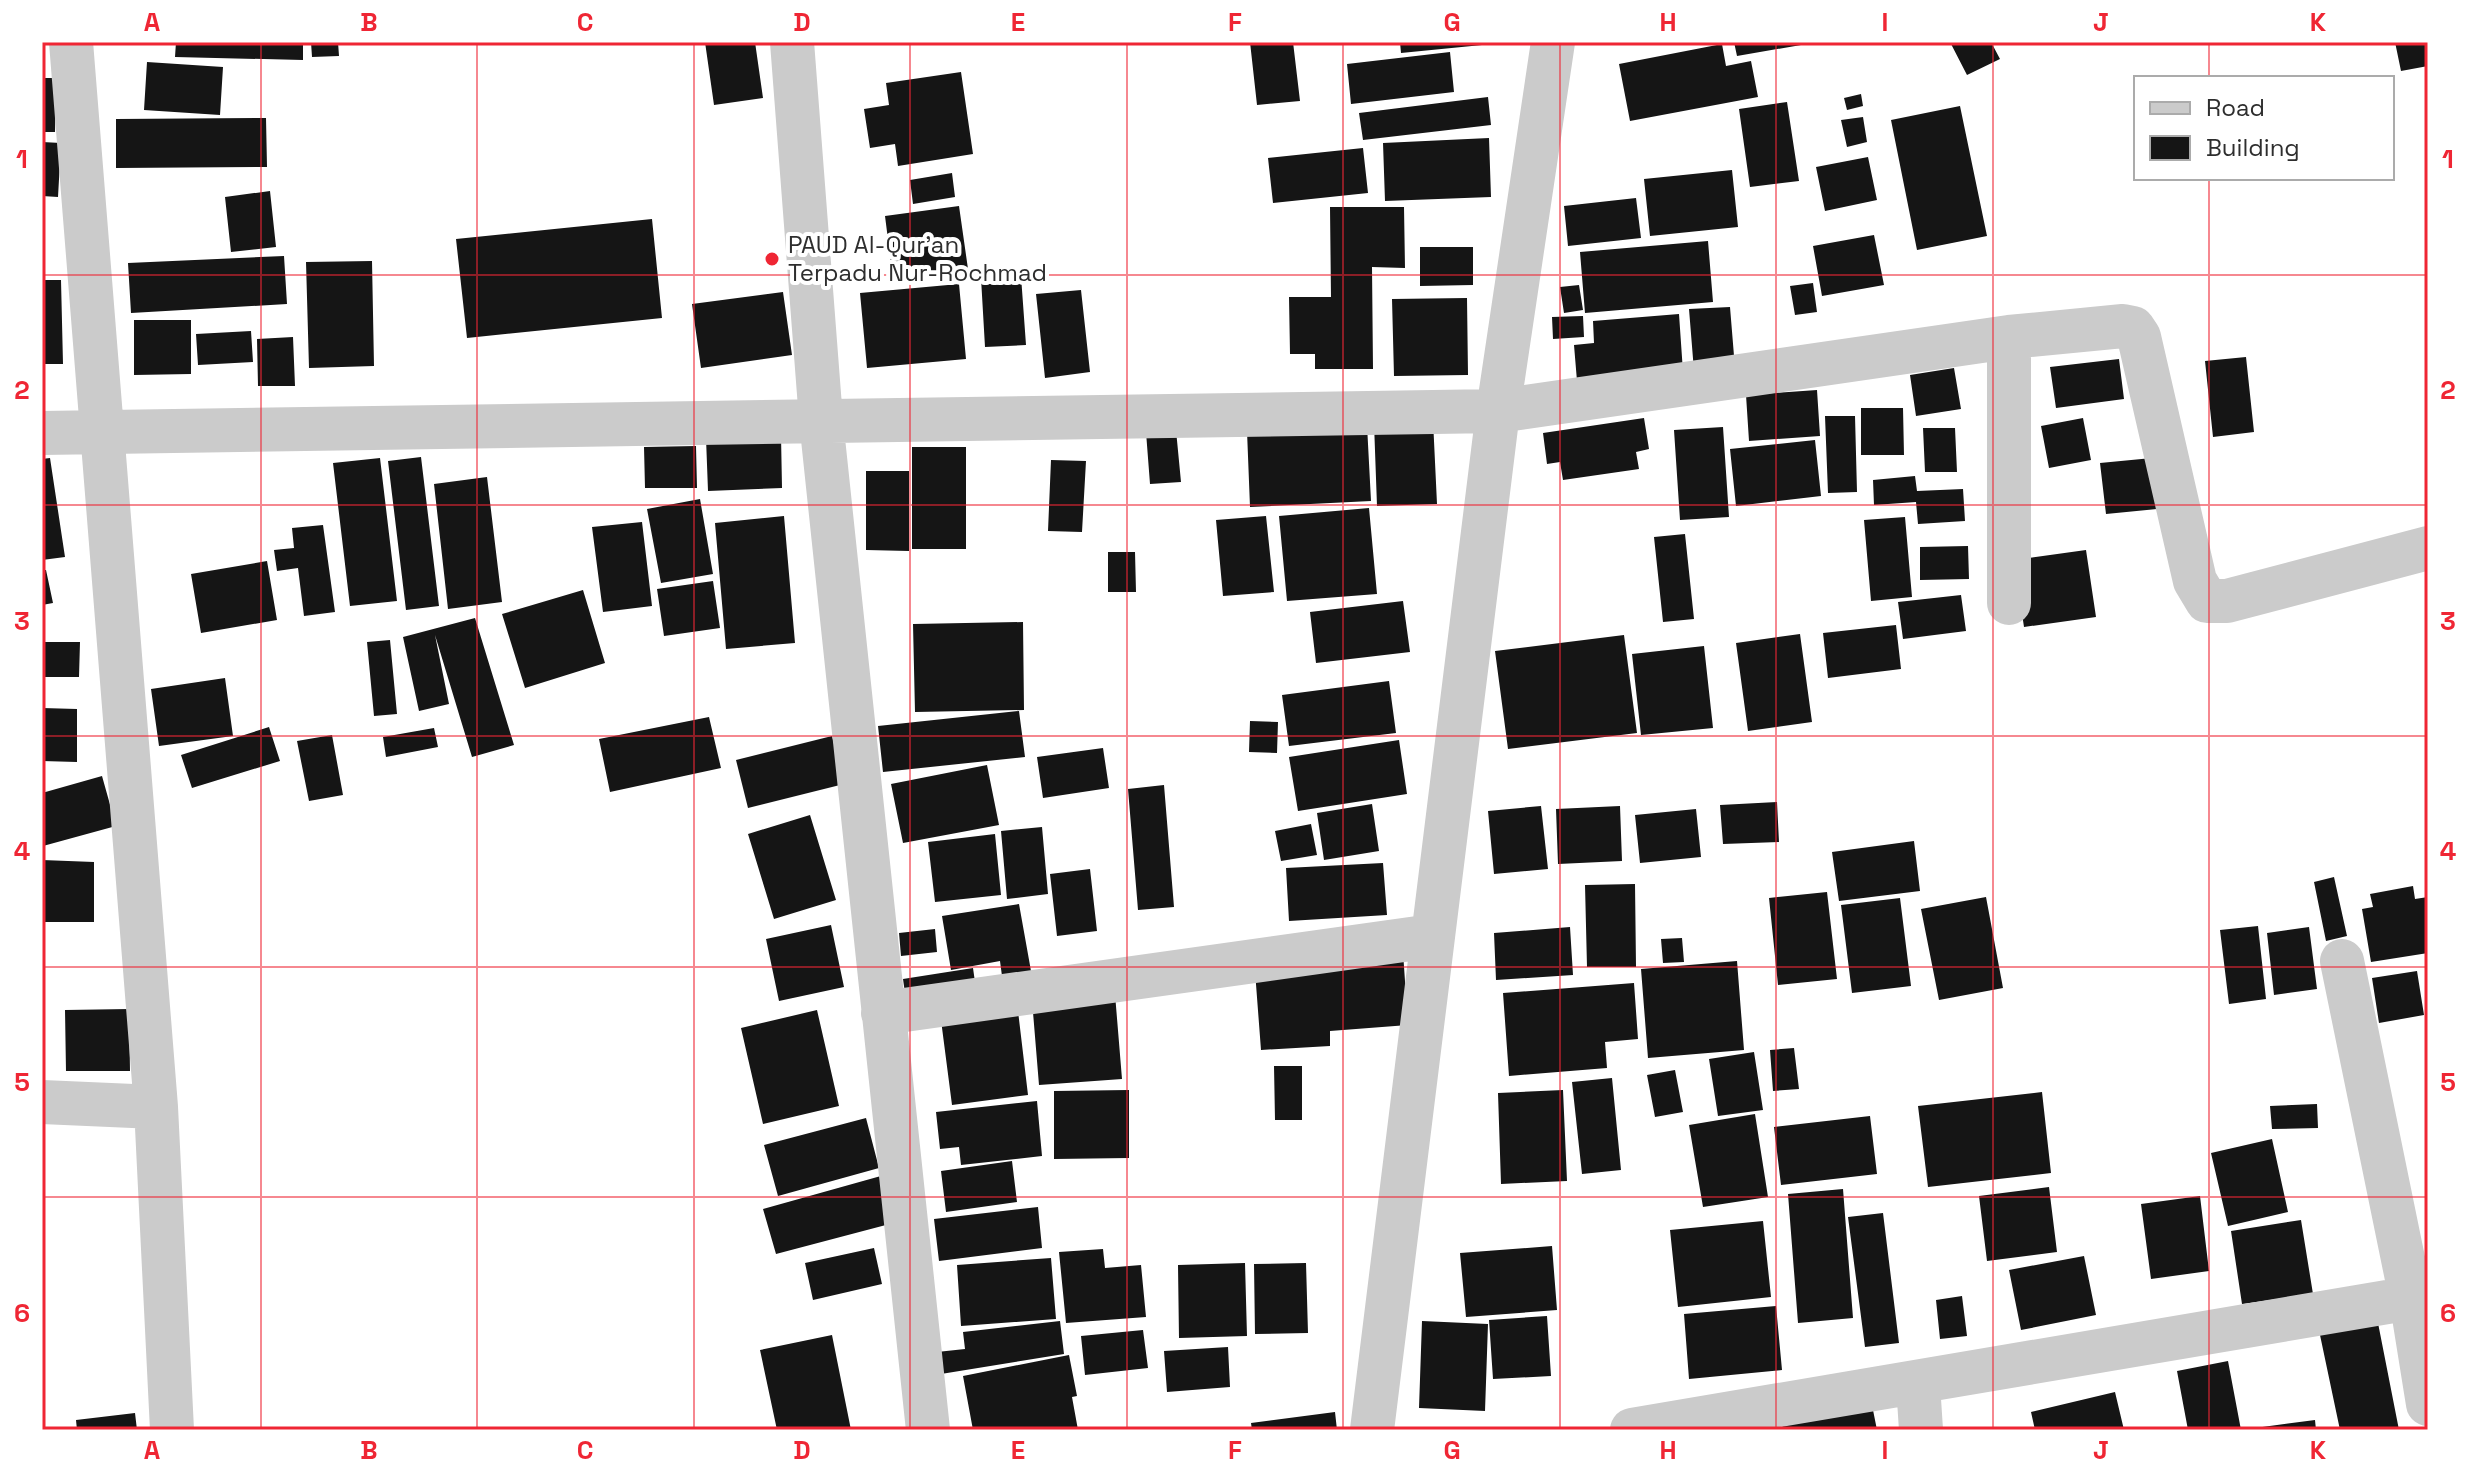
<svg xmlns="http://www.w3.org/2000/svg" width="2470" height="1472" viewBox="0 0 2470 1472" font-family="'Space Grotesk',sans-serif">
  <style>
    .building { fill: #151515 }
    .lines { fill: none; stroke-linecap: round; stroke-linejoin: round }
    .minor { stroke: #cbcbcb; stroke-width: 44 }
    .grid { fill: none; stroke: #ef2634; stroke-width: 2; stroke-opacity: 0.55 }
    .poi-dot { fill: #ef2634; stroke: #fff; stroke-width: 3 }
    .labels { text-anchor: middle; stroke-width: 8; stroke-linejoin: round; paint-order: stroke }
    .poi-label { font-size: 24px; fill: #2e2e2e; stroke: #fff; text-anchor: start }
    .neatline { fill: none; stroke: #ef2634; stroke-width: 3 }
    .grid-label { font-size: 26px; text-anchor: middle; font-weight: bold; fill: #ef2634 }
  </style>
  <rect width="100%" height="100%" fill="#fff"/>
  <path class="building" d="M176,42H303V60L175,57Z
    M311,42H338L339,56L312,57Z
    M705,42H755L763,98L714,105Z
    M1250,42H1293L1300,101L1257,105Z
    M1400,42H1491L1492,44L1401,53Z
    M1734,42H1800L1801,45L1737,56Z
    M1950,42H1991L2000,59L1967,75Z
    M2395,42H2428V66L2401,71Z
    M1722,44L1726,66L1751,61L1758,97L1630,121L1619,64Z
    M1450,52L1454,92L1351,104L1347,64Z
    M147,62L223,67L220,115L144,110Z
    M961,72L973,154L898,166L895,144L870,148L864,109L889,105L886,83Z
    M42,78H56L55,132H42Z
    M1861,94L1863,106L1847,110L1844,98Z
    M1488,97L1491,125L1363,140L1359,113Z
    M1787,102L1799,181L1750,187L1739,109Z
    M1960,106L1987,236L1917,250L1891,120Z
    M1863,117L1867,142L1847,147L1841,120Z
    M266,118L267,167L116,168V119Z
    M1489,138L1491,197L1385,201L1383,143Z
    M42,142L61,143L58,197L42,196Z
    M1363,148L1368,193L1273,203L1268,158Z
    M1868,157L1877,200L1825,211L1816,167Z
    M1732,170L1738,227L1650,236L1644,179Z
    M952,173L955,197L913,204L910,180Z
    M270,191L276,247L231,252L225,197Z
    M1636,198L1641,238L1568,246L1564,206Z
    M959,206L968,269L893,279L885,216Z
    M1330,207H1404L1405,268L1372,267L1373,369H1315V354H1290L1289,297H1331Z
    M652,219L662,318L467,338L456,239Z
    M1874,235L1884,285L1822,296L1813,246Z
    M1708,241L1713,302L1585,313L1580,252Z
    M1420,247H1473V285L1420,286Z
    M284,256L287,304L131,313L128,263Z
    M372,261L374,366L309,368L306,262Z
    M1021,276L1026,345L985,347L981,278Z
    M42,280H61L63,364H42Z
    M1813,283L1817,312L1795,315L1790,286Z
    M959,284L966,359L867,368L860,293Z
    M1579,285L1583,310L1564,313L1560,287Z
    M1081,290L1090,372L1045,378L1036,294Z
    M783,292L792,355L701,368L692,304Z
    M1467,298L1468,375L1394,376L1392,299Z
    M1730,307L1735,368L1694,371L1689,309Z
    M1679,314L1683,372L1577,381L1574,345L1594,343L1593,321Z
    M1583,316L1584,337L1553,339L1552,317Z
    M134,320H191V374L134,375Z
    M251,331L253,362L198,365L196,334Z
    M293,337L295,386H258L257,339Z
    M2246,357L2254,432L2213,437L2205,361Z
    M2119,359L2124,399L2056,408L2050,367Z
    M1954,368L1961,409L1916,416L1910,375Z
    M1817,390L1820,436L1749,441L1746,395Z
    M1861,408H1903L1904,455H1861Z
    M1825,416H1855L1857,492L1828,493Z
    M1644,418L1649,449L1636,452L1639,469L1563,480L1560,462L1547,464L1543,433Z
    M2083,418L2091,460L2049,468L2041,426Z
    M1433,420L1437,504L1377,506L1374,423Z
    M1367,425L1371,501L1250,507L1247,431Z
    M1723,427L1729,517L1680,520L1674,430Z
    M1923,428H1955L1957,472H1925Z
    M1176,430L1181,482L1150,484L1146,432Z
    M781,435L782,488L708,491L706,438Z
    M1815,440L1821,496L1736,506L1730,449Z
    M696,446L697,488H645L644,447Z
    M912,447H966V549H912Z
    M421,457L439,606L406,610L388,461Z
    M50,458L65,557L42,560V459Z
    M380,458L397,601L350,606L333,463Z
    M2152,458L2157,509L2106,514L2100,463Z
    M1051,460L1086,461L1082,532L1048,531Z
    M866,471H909V551L866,550Z
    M1915,476L1917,491L1963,489L1965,521L1918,524L1916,502L1874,505L1873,480Z
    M487,477L502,602L448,609L434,484Z
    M700,499L713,574L661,583L647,509Z
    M1369,508L1377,594L1287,601L1279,516Z
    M784,516L795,643L726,649L715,523Z
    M1266,516L1274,592L1223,596L1216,520Z
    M1905,517L1912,597L1871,601L1864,520Z
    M642,522L652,606L603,612L592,527Z
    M323,525L335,612L304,616L298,568L277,571L274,550L294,548L292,528Z
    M1685,534L1694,619L1663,622L1654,537Z
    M1968,546L1969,579L1920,580V547Z
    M2086,550L2096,617L2024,627L2014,560Z
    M1108,552H1135L1136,592H1108Z
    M267,561L277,620L201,633L191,574Z
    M42,570H46L53,603L42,605Z
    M713,581L720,628L664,636L657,589Z
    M583,590L605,663L525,688L502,614Z
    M1961,595L1966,631L1903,639L1898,602Z
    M1403,601L1410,652L1316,663L1310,612Z
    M475,618L514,745L472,757L435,635L449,704L419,711L403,637Z
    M1023,622L1024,710L915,712L913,624Z
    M1896,625L1901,669L1828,678L1823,633Z
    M1800,634L1812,722L1748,731L1736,643Z
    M1624,635L1637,733L1508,749L1495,651Z
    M390,640L397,714L374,716L367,642Z
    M42,642H80L79,677H42Z
    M1704,646L1713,728L1641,735L1632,654Z
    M225,678L233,736L159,746L151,689Z
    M1389,681L1396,733L1289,746L1282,695Z
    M42,708L77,709V762L42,761Z
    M1019,711L1025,757L883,772L878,726Z
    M709,717L721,768L610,792L599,739Z
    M1250,721L1278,722L1277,753L1249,752Z
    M269,727L280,761L192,788L181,755Z
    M434,728L438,747L386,757L383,737Z
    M332,735L343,795L309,801L297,741Z
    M832,736L844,784L748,808L736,760Z
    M1399,740L1407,794L1298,811L1289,757Z
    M1103,748L1109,788L1043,798L1037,757Z
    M987,765L999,825L903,843L891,784Z
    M102,776L116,826L43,846L42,793Z
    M1164,785L1174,907L1138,910L1128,789Z
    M1777,802L1779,842L1723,844L1720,805Z
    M1372,804L1379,851L1324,860L1317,813Z
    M1541,806L1548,869L1494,874L1488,811Z
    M1620,806L1622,861L1558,864L1556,809Z
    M1696,809L1701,857L1640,863L1635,815Z
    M810,815L836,900L774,919L748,834Z
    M1311,824L1317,855L1281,861L1275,831Z
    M1042,827L1048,894L1007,899L1001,831Z
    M995,834L1001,895L935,902L928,842Z
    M1914,841L1920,891L1839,901L1832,852Z
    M42,860L94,862V922H42Z
    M1383,863L1387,915L1289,921L1286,868Z
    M1090,869L1097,931L1057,936L1050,874Z
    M2334,877L2347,936L2326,941L2314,882Z
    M1635,884L1636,967H1587L1585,885Z
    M2413,886L2415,899L2428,897V953L2371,962L2362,909L2373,907L2370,894Z
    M1827,892L1837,979L1778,985L1769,898Z
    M1986,897L2003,988L1939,1000L1921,909Z
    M1900,898L1911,986L1852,993L1841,905Z
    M1019,904L1031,971L1002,976L1000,961L951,970L942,916Z
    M831,925L844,987L779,1001L766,939Z
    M2258,926L2266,999L2229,1004L2220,930Z
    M1570,927L1573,975L1496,980L1494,933Z
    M2309,927L2317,989L2274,995L2267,933Z
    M935,929L937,952L901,956L899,933Z
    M1682,938L1684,962L1663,963L1661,939Z
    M1403,952L1408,1025L1330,1031V1046L1261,1050L1255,971Z
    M1737,961L1744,1050L1648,1058L1641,969Z
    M973,968L975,982L905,993L903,979Z
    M2417,971L2424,1015L2379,1023L2372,978Z
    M1634,983L1638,1039L1605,1042L1607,1068L1509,1076L1503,993Z
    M1115,994L1122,1079L1039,1085L1032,1000Z
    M129,1009L130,1071H66L65,1010Z
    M817,1010L839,1106L763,1124L741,1028Z
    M1018,1011L1028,1095L952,1105L941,1020Z
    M1794,1048L1799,1089L1773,1091L1770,1050Z
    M1754,1052L1763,1110L1718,1116L1709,1059Z
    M1274,1066H1302V1120H1275Z
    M1675,1070L1683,1112L1655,1117L1647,1075Z
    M1612,1078L1621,1170L1582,1174L1572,1082Z
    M1129,1090V1158L1054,1159V1091Z
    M1563,1090L1567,1181L1501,1184L1498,1093Z
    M2042,1092L2051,1173L1928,1187L1918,1106Z
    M1037,1101L1042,1156L961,1165L959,1147L940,1149L936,1112Z
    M2317,1104L2318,1128L2272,1129L2270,1106Z
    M1755,1114L1768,1197L1703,1207L1689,1125Z
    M1870,1116L1877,1174L1781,1185L1774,1127Z
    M866,1118L879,1168L778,1196L764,1145Z
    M2272,1139L2288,1212L2228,1226L2211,1153Z
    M1012,1161L1017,1202L946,1212L941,1171Z
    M888,1174L901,1221L776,1254L763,1209Z
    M2049,1187L2057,1252L1987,1261L1979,1196Z
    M1843,1189L1853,1318L1798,1323L1788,1194Z
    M2200,1196L2209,1271L2151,1279L2141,1204Z
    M1038,1207L1042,1248L939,1261L934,1219Z
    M1883,1213L1899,1343L1865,1347L1848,1217Z
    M2301,1220L2313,1294L2242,1304L2231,1231Z
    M1763,1221L1771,1297L1678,1307L1670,1230Z
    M1552,1246L1557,1310L1466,1317L1460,1253Z
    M874,1248L882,1284L813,1300L805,1263Z
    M1103,1249L1105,1268L1141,1265L1146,1317L1066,1323L1059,1252Z
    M2084,1256L2096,1315L2021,1330L2009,1270Z
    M1051,1258L1056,1319L961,1326L957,1265Z
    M1245,1263L1247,1336L1179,1338L1178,1265Z
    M1306,1263L1308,1333L1255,1334L1254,1264Z
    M1962,1296L1967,1336L1940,1339L1936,1300Z
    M1776,1306L1782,1370L1689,1379L1684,1314Z
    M1547,1316L1551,1376L1493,1379L1489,1320Z
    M1060,1321L1064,1354L941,1374L937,1352L965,1349L963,1332Z
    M1422,1321L1488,1324L1485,1411L1419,1408Z
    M2378,1323L2399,1430H2340L2320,1335Z
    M1143,1330L1148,1368L1085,1375L1081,1336Z
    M832,1335L851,1430H777L760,1350Z
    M1228,1347L1230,1387L1167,1392L1164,1351Z
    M1069,1355L1077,1396L1072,1397L1078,1430H973L963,1376Z
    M2228,1361L2241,1430H2188L2177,1371Z
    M2115,1392L2124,1430H2035L2031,1412Z
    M1871,1400L1877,1430H1783L1781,1419Z
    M1335,1412L1337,1430H1252L1251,1423Z
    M135,1413L137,1430H77L76,1420Z
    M2315,1420L2316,1430H2255V1428Z"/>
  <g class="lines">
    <path class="minor" d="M71,42L156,1107L172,1430
      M792,42L821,420L928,1430
      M42,433L1498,411L2009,337L2123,326L2133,328L2139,337L2195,581L2207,601H2227L2428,548
      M2009,603V337
      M2342,961L2411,1298L2428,1296
      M883,1013L1432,936
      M42,1102L156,1107
      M1918,1384L1921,1430
      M1372,1430L1498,411L1553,42
      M1632,1430L2411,1298L2428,1404"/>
  </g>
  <path class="grid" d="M261,42V1430M477,42V1430M694,42V1430M910,42V1430M1127,42V1430M1343,42V1430M1560,42V1430M1776,42V1430M1993,42V1430M2209,42V78M2209,178V1430M42,275H2428M42,505H2428M42,736H2428M42,967H2428M42,1197H2428"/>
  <circle class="poi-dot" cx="772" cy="259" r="8"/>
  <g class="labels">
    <g class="poi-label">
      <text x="788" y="253">PAUD Al-Qur'an<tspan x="788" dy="28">Terpadu Nur-Rochmad</tspan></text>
    </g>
  </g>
  <rect width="2470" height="1472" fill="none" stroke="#ffffff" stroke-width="88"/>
  <rect x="2134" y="76" width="260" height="104" fill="#ffffff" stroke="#ababab" stroke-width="2"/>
  <rect x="2150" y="102" width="40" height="12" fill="#cbcbcb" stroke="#ababab" stroke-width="2"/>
  <text x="2206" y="116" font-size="24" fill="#2e2e2e">Road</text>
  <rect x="2150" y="136" width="40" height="24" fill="#151515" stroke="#ababab" stroke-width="2"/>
  <text x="2206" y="156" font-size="24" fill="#2e2e2e">Building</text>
  <rect x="44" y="44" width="2382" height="1384" class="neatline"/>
  <g class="grid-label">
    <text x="152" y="31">A</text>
    <text x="369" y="31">B</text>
    <text x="585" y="31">C</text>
    <text x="802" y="31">D</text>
    <text x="1018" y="31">E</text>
    <text x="1235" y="31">F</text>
    <text x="1452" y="31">G</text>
    <text x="1668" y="31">H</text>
    <text x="1885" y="31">I</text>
    <text x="2101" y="31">J</text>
    <text x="2318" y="31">K</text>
    <text x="22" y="168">1</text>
    <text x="2448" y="168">1</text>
    <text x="22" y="399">2</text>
    <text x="2448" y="399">2</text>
    <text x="22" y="630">3</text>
    <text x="2448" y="630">3</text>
    <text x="22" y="860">4</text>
    <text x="2448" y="860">4</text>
    <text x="22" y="1091">5</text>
    <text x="2448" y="1091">5</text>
    <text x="22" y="1322">6</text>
    <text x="2448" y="1322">6</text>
    <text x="152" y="1459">A</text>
    <text x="369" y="1459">B</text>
    <text x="585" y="1459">C</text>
    <text x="802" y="1459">D</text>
    <text x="1018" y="1459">E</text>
    <text x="1235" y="1459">F</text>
    <text x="1452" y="1459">G</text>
    <text x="1668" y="1459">H</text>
    <text x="1885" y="1459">I</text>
    <text x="2101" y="1459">J</text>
    <text x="2318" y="1459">K</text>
  </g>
</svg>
